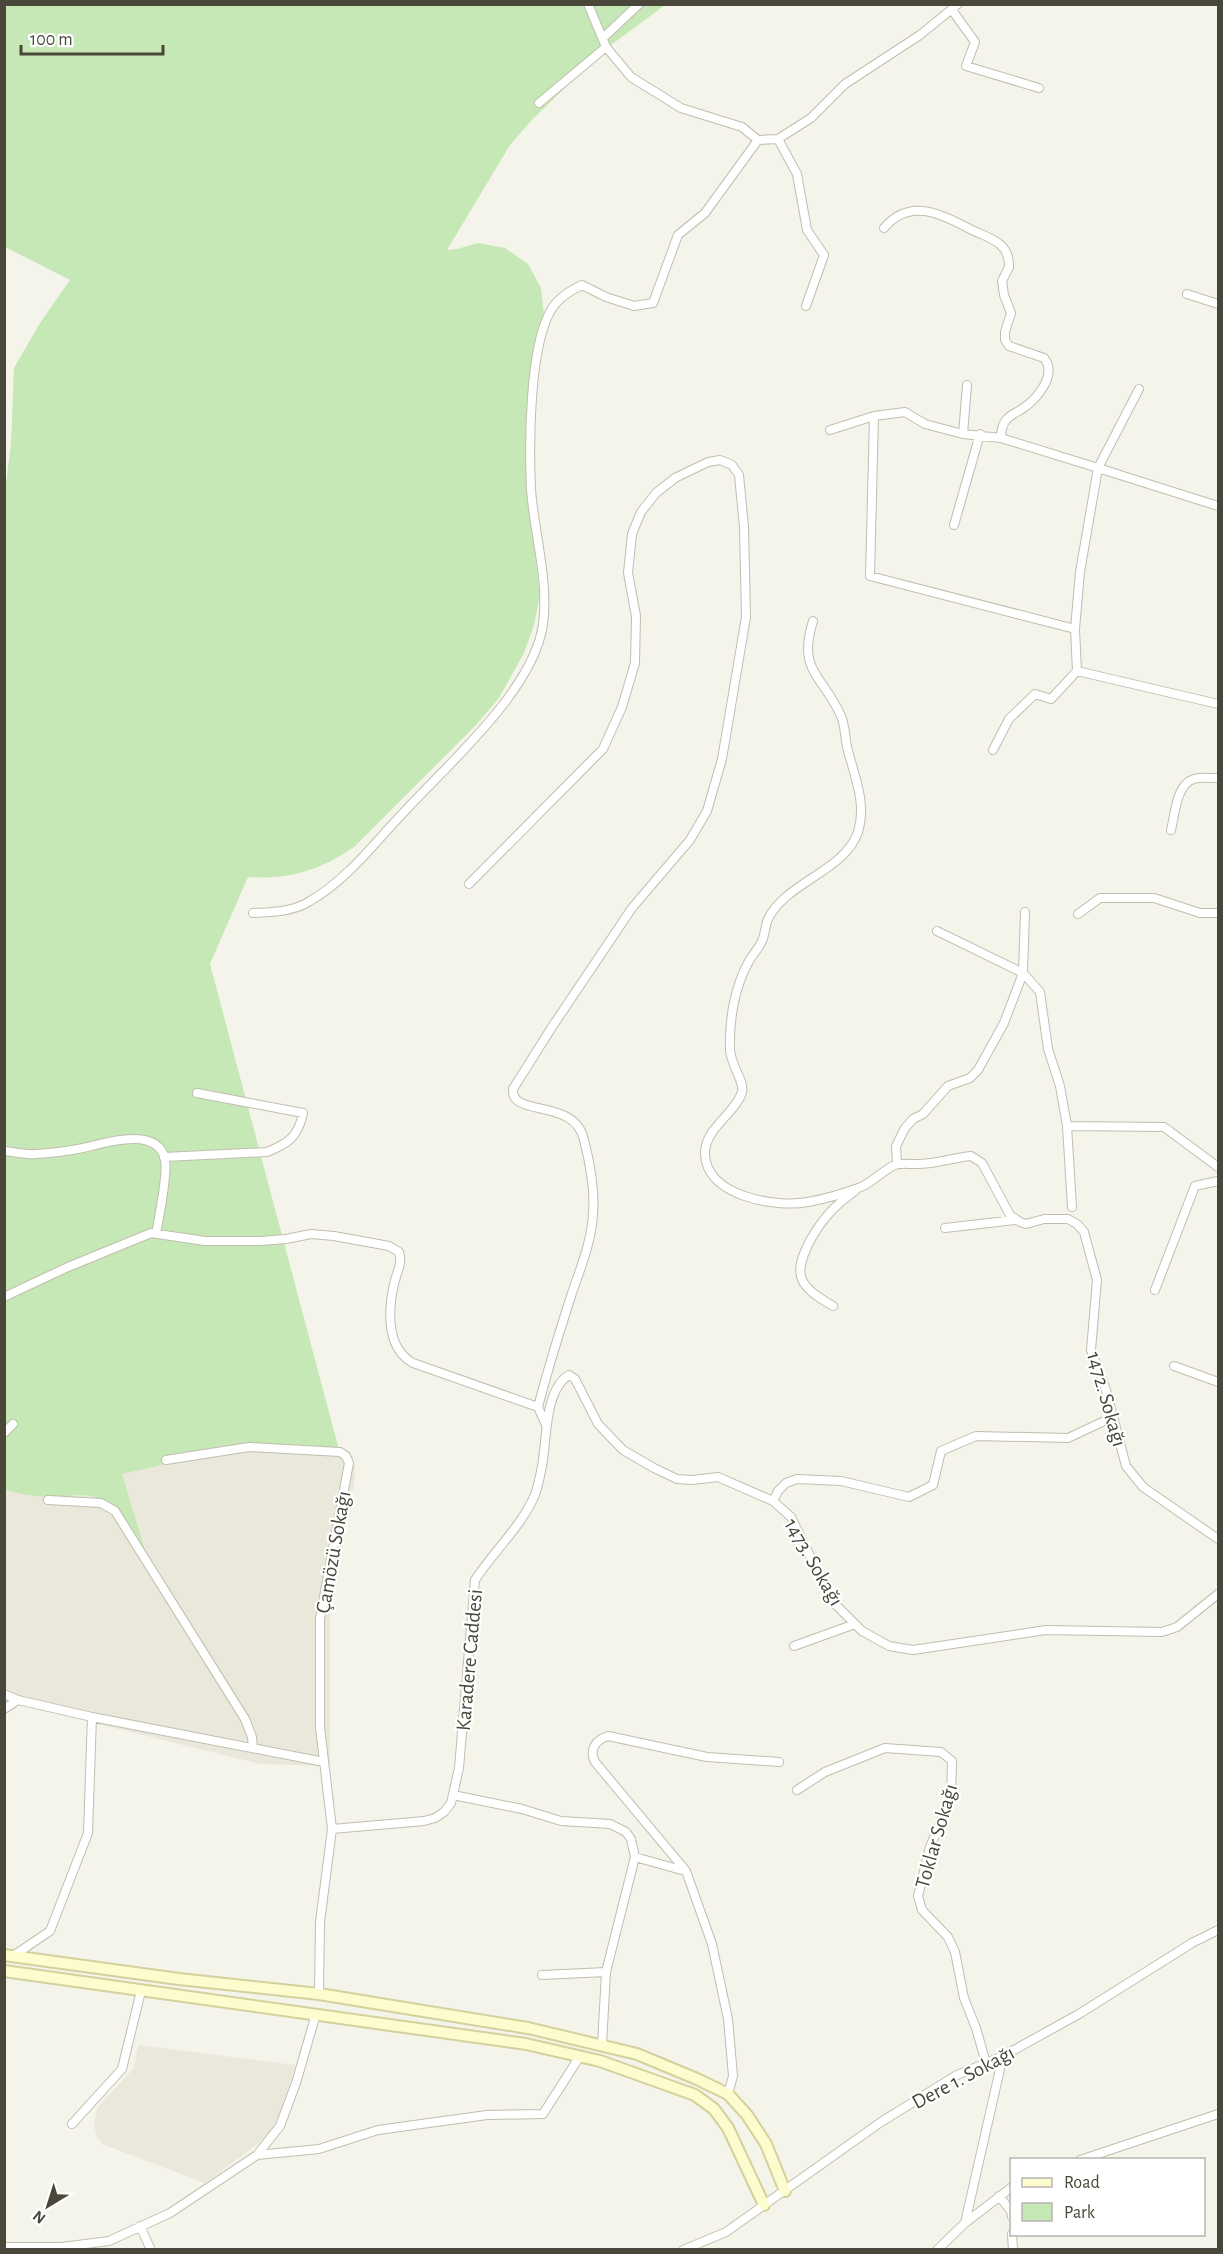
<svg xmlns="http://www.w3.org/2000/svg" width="1223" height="2254" viewBox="0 0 1223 2254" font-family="'Alegreya Sans',sans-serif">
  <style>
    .residential { fill: #e9e8da }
    .green { fill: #c6e7b6 }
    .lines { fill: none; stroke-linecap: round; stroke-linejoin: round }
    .street-casing { stroke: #c1beae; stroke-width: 10 }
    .secondary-casing { stroke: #d3d19c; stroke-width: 14 }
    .street { stroke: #fff; stroke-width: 8 }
    .secondary { stroke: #fdfcce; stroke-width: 10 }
    .labels { text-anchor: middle; stroke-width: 4.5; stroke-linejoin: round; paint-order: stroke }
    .street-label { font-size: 21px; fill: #494739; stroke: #fff }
  </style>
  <rect width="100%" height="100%" fill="#f5f4eb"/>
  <path class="residential" d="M260,1443L339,1450L351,1458L355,1467V1478L330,1617V1766L260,1764L5,1701V1489L34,1496L80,1494L97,1498L146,1555L122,1474Z
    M138,2045L295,2065L281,2114L271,2130L259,2143L205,2183L102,2144L96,2135L94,2125L97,2108L134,2068Z"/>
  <path class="green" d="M4,5H665L599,54L531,121L510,145L447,250L457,249L478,243L505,248L528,264L541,288L544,315L532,358L527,408L531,521L540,596L534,625L524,653L499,698L477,724L355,846C322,870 288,880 248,877L210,964L339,1450L260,1443L122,1474L147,1557L102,1501C84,1490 66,1498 46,1497C32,1496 18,1494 5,1489L4,500L11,443L14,368L40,323L70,280L5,247Z"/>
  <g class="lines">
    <defs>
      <path id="street" d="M588,4L606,47L631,77L681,108L742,127L758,140
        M952,10L975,42L966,66L1039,88
        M603,38L639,4
        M539,103L606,47
        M778,139L797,174L807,230L824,255L806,306
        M884,228C909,198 940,213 968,228C986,238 1010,240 1009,267L1002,281L1004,295L1011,313L1005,332V340L1009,346L1044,358C1058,375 1036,400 1022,409C1016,413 1010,415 1006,420C1002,425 1001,432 1001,438
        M1187,294L1218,304
        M1139,389L1098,468L1218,506
        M874,416L870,576L1075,629
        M830,430L874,416L905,412L925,424L963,434L1001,438L1098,468L1080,572L1075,629L1077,671L1218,704
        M963,434L967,385
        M954,525L980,434
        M813,621C797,672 823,675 841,716C845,725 845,737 847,747C854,775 867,803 858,832C845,871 786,882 768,919C765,926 765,935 762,941C759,948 753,954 749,961C735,986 729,1019 730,1049C730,1064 745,1082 742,1092C736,1113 705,1128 705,1153C705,1196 775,1208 808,1202C825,1199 845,1193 861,1187C873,1182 883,1170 895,1165C900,1163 908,1164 913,1164C936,1165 950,1158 971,1156L982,1163L1010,1215L1020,1222L1026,1224L1044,1219H1068L1077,1224L1084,1232L1097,1280L1091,1350L1106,1390L1126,1466L1143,1487L1218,1539
        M993,750L1009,719L1035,694L1051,699L1077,671
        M1171,830C1175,815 1176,784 1194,779C1201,777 1211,778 1218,778
        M469,884L603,749L622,707L635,663L636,616L628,573L632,534L641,512L656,493L675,478L708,462L720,460L732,465L739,475L744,527L746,617L722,759L707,811L690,840L632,908L552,1027L513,1089C510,1118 575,1097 584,1140C590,1163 595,1189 593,1213C592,1240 581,1267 572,1293C560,1330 548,1369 538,1407
        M253,913C272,912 293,912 310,901C348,879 375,842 405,811C449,763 534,690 543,624C549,580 534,533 531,489C529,445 529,348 551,310C558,298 569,291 582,285L606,297L634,306L653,303L678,235L705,213L758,140L778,139L811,118L845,84L920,35L958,4
        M1078,914L1100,898H1154L1200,913H1218
        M937,931L1023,973L1040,992L1048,1049L1060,1086L1067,1126L1072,1207
        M1067,1126L1164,1127L1218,1167
        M4,1151C15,1152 26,1155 37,1154C52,1153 68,1151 83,1148C104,1143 159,1125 165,1160C168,1174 159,1217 156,1234
        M164,1157L267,1152C289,1143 298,1137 303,1113L197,1093
        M897,1164L896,1146L905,1128L913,1119L923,1114L948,1086L970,1078L978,1070L1004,1023L1023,973L1025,912
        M945,1228L1015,1220
        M1155,1290L1195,1186L1218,1181
        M4,1297L68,1267L151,1233L205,1241H260L286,1239L311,1234L334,1236L389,1246L399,1252C403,1263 396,1274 394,1284C388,1311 386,1348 413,1363L538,1407L546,1425
        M833,1306C799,1286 791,1276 811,1239C823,1218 835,1205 855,1191
        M1174,1366L1218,1382
        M4,1433L13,1424
        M166,1460L249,1447L340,1452L346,1456L349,1463L320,1619V1727L332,1829L320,1922L319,1994
        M48,1500L101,1503L115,1511L245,1719L252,1737L253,1748
        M773,1501L778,1491L786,1483L797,1479L841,1481L909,1497L933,1485L941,1451L976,1436L1068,1438L1113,1417
        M794,1646L855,1624
        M4,1694L18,1700L92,1717L324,1762
        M4,1709L18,1700
        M797,1790L825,1772L885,1748L941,1752L952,1761L951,1797L930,1847L918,1896L922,1910L948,1937L955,1952L964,1998L976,2028L986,2063
        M453,1795L522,1809L561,1821L610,1824L626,1832L631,1839L635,1857
        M332,1829L424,1821L435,1818L444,1812L451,1803L459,1768L475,1580C493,1552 520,1528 534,1497C538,1488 540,1476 542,1466C547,1441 544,1390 569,1375L575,1379L598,1424L623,1450L654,1468L677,1479L692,1480L718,1477L773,1501L791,1517L832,1601L862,1631L889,1646L913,1650L1046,1630L1162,1632L1177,1627L1218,1594
        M13,1956L50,1931L88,1833L92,1717
        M542,1975L606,1972
        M602,2045L606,1972L635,1857L685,1871
        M728,2094L733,2076L728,2019L712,1944L686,1871L595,1762C589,1750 595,1740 608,1736L707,1757L779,1762
        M72,2124L122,2069L141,1991
        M257,2155L319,2149L378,2130L487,2115L543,2114L580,2056
        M1080,2160L1218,2114
        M999,2196L1011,2211L1012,2217
        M965,2223L1003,2056
        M140,2226L151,2250
        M1012,2234L1013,2250
        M4,2247H62L109,2241L170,2213L257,2155L280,2126L296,2083L316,2014
        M683,2250L726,2232L881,2122L957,2075L1003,2056L1079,2014L1192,1943L1218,1930
        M937,2250L965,2223L1012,2187"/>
      <path id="secondary" d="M4,1955L179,1979L319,1994L528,2028L637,2054L697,2079L728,2094L747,2115L766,2144L785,2191
        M4,1971L526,2044L600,2061L695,2095L714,2109L728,2128L764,2205"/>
    </defs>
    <use href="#street" class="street-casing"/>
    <use href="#secondary" class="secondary-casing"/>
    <use href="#street" class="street"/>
    <use href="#secondary" class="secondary"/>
  </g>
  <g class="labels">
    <g class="street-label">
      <text transform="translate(1107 1399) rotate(74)" y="7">1472. Sokağı</text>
      <text transform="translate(333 1552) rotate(-80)" y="7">Çamözü Sokağı</text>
      <text transform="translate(814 1562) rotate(60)" y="7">1473. Sokağı</text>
      <text transform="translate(469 1660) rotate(-85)" y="7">Karadere Caddesi</text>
      <text transform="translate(936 1836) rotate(-74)" y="7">Toklar Sokağı</text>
      <text transform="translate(963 2077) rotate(-28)" y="7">Dere 1. Sokağı</text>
    </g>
  </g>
  <rect width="1223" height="2254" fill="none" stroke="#494739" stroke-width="12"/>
  <rect x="1010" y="2158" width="195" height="78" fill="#ffffff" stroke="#b6b5b0" stroke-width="1.5"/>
  <rect x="1022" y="2178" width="30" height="9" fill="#fdfcce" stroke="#b6b5b0" stroke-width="1.5"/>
  <text x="1064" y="2188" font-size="18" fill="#494739">Road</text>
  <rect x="1022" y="2203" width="30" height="18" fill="#c6e7b6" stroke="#b6b5b0" stroke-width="1.5"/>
  <text x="1064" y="2218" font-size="18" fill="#494739">Park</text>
  <g transform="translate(48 2206) rotate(218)" stroke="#ffffff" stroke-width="4.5" paint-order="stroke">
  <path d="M0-4.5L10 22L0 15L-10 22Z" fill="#494739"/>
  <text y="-9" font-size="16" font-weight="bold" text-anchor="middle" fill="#494739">N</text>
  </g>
  <path d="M21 45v9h142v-9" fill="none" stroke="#494739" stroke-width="3"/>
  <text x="30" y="45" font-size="18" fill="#494739" stroke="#ffffff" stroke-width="4.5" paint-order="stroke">100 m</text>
</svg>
